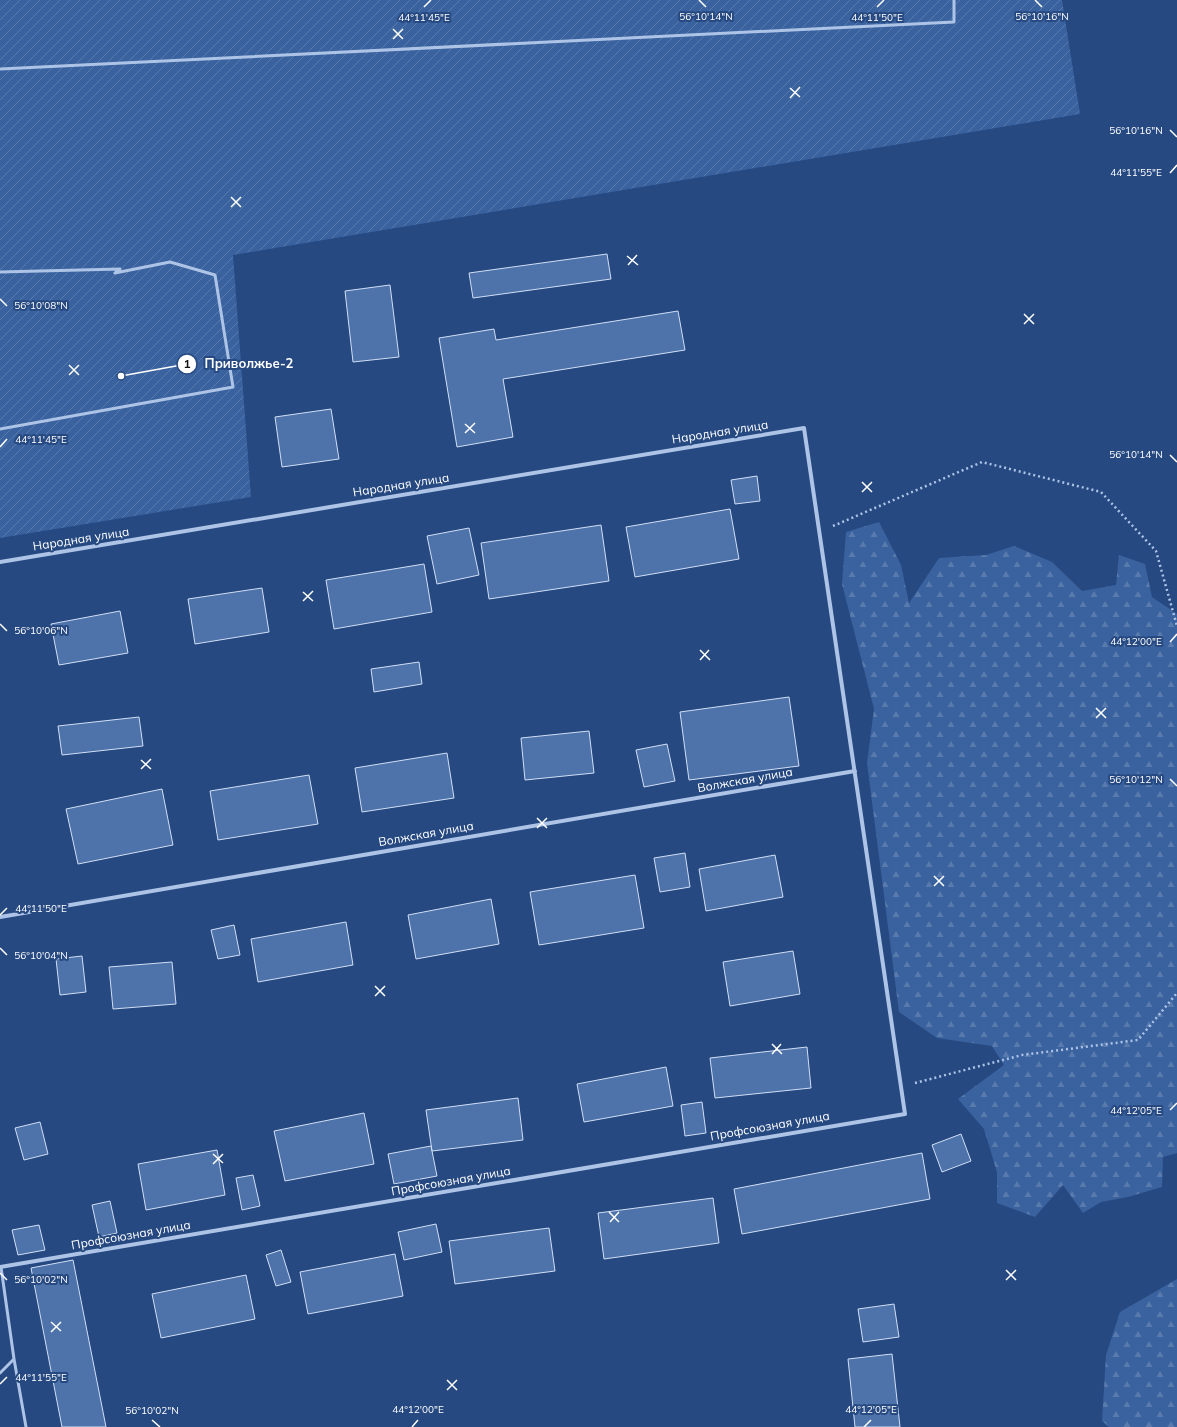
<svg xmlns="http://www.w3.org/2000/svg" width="1177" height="1427" viewBox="0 0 1177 1427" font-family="Mulish,sans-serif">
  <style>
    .forest { fill: url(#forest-firs) }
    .garden { fill: url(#garden-furrows) }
    .building { fill: #4e72aa; stroke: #d1dff5 }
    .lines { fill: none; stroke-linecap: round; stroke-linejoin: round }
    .path { stroke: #adc4e7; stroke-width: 2.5; stroke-dasharray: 2 3; stroke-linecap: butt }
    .service { stroke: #adc4e7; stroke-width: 3 }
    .minor { stroke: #adc4e7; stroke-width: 4 }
    .ticks { fill: none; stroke: #fff; stroke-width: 1.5 }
    .labels { text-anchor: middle; stroke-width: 4; stroke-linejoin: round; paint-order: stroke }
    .street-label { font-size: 12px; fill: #fff; stroke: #264981 }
    .ticks-label { font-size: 10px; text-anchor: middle; fill: #fff; stroke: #264981; stroke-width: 4; stroke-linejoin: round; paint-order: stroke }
    .leader { fill: none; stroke: #fff; stroke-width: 1.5 }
    .callout-dot { fill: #fff; stroke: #264981; stroke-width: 1.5 }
    .mark-label { font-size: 12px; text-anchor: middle; font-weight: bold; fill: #111 }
    .callout-label { font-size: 13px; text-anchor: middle; font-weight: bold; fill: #fff; stroke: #264981; stroke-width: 4; stroke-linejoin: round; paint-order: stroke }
  </style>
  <defs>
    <pattern id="forest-firs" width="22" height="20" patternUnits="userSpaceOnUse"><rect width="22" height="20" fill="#3a629f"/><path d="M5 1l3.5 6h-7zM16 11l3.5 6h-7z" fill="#587aad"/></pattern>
    <pattern id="garden-furrows" width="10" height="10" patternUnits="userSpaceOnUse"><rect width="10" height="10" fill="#3a629f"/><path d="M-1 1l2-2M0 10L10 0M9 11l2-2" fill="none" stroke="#587aad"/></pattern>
  </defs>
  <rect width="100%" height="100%" fill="#264981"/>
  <path class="forest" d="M879,522L901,565L909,603L939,558L986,555L1014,546L1052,562L1082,591L1116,585L1119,555L1145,564L1152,597L1177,614V1153L1163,1157L1162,1187L1128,1197L1101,1202L1083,1213L1063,1185L1035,1217L997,1203V1172L984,1129L958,1099L1004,1065L992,1046L937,1038L899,1012L867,763L874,709L842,584L846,532Z
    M1177,1279V1427H1109L1102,1421L1106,1355L1120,1312Z"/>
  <path class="garden" d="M0,0H1062L1080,114L233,255L251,497L0,538Z"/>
  <path class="building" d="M607,254L611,279L473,298L469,273Z
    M390,285L399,357L353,362L345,291Z
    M678,311L685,350L503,379L513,437L457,447L439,338L494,329L496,340Z
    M331,409L339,459L282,467L275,417Z
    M757,476L760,501L735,504L731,480Z
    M730,509L739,559L635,577L626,527Z
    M601,525L609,581L489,599L481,543Z
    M469,528L479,575L437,584L427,536Z
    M424,564L432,612L334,629L326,580Z
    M262,588L269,632L195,644L188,599Z
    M120,611L128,653L59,665L51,624Z
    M419,662L422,684L374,692L371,669Z
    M789,697L799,766L689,780L680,712Z
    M139,717L143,746L62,755L58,726Z
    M589,731L594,773L525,780L521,738Z
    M667,744L675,781L644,787L636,750Z
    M447,753L454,798L362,812L355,768Z
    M309,775L318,824L218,840L210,791Z
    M162,789L173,845L78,864L66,809Z
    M685,853L690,887L660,892L654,858Z
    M775,855L783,897L706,911L699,869Z
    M635,875L644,928L539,945L530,892Z
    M491,899L499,944L416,959L408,915Z
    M346,922L353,965L258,982L251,939Z
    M234,925L240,955L218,959L211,930Z
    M793,951L800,994L730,1006L723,962Z
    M82,956L86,992L60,995L56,959Z
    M172,962L176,1004L113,1009L109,967Z
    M807,1047L811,1088L715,1098L710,1058Z
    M666,1067L673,1106L584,1122L577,1084Z
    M518,1098L523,1140L432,1151L426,1110Z
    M702,1102L706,1133L685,1136L681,1105Z
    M364,1113L374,1164L285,1181L274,1131Z
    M40,1122L48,1154L24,1160L15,1128Z
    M961,1134L971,1161L942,1172L932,1145Z
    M431,1146L437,1176L394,1184L388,1154Z
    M217,1150L225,1195L146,1210L138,1164Z
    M922,1153L930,1199L742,1234L734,1189Z
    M253,1175L260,1206L242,1210L236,1178Z
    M713,1198L719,1243L604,1259L598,1213Z
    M110,1201L117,1233L99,1237L92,1205Z
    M436,1224L442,1252L404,1260L398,1232Z
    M39,1225L45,1250L18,1255L12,1230Z
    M549,1228L555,1271L455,1284L449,1241Z
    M281,1250L291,1282L276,1286L266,1255Z
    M395,1254L403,1296L308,1314L300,1272Z
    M73,1260L106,1427H62L31,1268Z
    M246,1275L255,1319L161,1338L152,1294Z
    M894,1304L899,1337L863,1342L858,1309Z
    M892,1354L900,1427H855L848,1359Z"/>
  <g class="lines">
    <path class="path" d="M833,526L982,462L1101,492L1156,551L1177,626
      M915,1083L1022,1055L1138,1040L1177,993"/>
    <path class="service" d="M0,69L954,22V0
      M0,272L120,269L115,273L170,262L215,275L233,387L0,429
      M14,1359L26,1427
      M0,1373L14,1359L1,1267"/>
    <path class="minor" d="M0,562L804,428L905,1114L0,1267
      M0,917L855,771"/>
  </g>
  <path class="ticks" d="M699,0L706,7M1035,0L1042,7M424,7L431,0M877,7L884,0M393,29L403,39M393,39L403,29M790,88L800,97M790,98L800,87M1170,130L1177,137M1170,173L1177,165M231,197L241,207M231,207L241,197M627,256L638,265M628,265L637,255M0,299L7,306M1024,314L1034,324M1024,324L1034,314M69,365L79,375M69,375L79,365M465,424L475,433M465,433L475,423M0,447L7,439M1170,455L1177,462M862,482L872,492M862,492L872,482M303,592L313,601M303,601L313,591M0,624L7,631M1170,642L1177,634M700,650L710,660M700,660L709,650M1096,708L1106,718M1096,718L1106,708M141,760L151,769M141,769L151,759M1170,779L1177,786M537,818L547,828M537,828L547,818M934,876L944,886M934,886L944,876M0,915L7,908M0,948L7,955M375,986L385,996M375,996L385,986M772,1044L782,1054M772,1054L781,1044M1170,1110L1177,1103M213,1154L223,1163M213,1164L223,1154M609,1212L619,1222M610,1222L619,1212M1006,1270L1016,1280M0,1273L7,1280M1006,1280L1016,1270M51,1322L61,1331M51,1332L61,1322M447,1380L457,1390M0,1384L7,1377M447,1390L457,1380M152,1420L160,1427M412,1427L418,1420M864,1427L871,1420"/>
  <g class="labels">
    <g class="street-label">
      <text transform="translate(720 432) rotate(-9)" y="4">Народная улица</text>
      <text transform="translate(401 485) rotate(-9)" y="4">Народная улица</text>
      <text transform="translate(81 539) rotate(-9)" y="4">Народная улица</text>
      <text transform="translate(745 780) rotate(-10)" y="4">Волжская улица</text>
      <text transform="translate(426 834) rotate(-10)" y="4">Волжская улица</text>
      <text transform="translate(770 1126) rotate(-10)" y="4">Профсоюзная улица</text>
      <text transform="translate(451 1181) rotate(-10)" y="4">Профсоюзная улица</text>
      <text transform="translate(131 1235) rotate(-10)" y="4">Профсоюзная улица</text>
    </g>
  </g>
  <g class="ticks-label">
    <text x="1042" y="20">56°10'16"N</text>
    <text x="706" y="20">56°10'14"N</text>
    <text x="424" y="21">44°11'45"E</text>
    <text x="877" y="21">44°11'50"E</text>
    <text x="1136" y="134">56°10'16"N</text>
    <text x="1136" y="176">44°11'55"E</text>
    <text x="41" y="309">56°10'08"N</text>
    <text x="41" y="443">44°11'45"E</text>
    <text x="1136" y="458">56°10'14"N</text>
    <text x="41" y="634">56°10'06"N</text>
    <text x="1136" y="645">44°12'00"E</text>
    <text x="1136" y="783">56°10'12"N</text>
    <text x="41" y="912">44°11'50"E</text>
    <text x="41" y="959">56°10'04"N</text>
    <text x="1136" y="1114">44°12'05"E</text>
    <text x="41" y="1283">56°10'02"N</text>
    <text x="41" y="1381">44°11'55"E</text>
    <text x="418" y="1413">44°12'00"E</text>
    <text x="871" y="1413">44°12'05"E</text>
    <text x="152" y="1414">56°10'02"N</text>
  </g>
  <path class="leader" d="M121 376L187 364"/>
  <g class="callout-dot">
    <circle cx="121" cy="376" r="4"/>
    <circle cx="187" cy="364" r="10"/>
  </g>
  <g class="mark-label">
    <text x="187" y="368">1</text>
  </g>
  <g class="callout-label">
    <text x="249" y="368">Приволжье-2</text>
  </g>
</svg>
